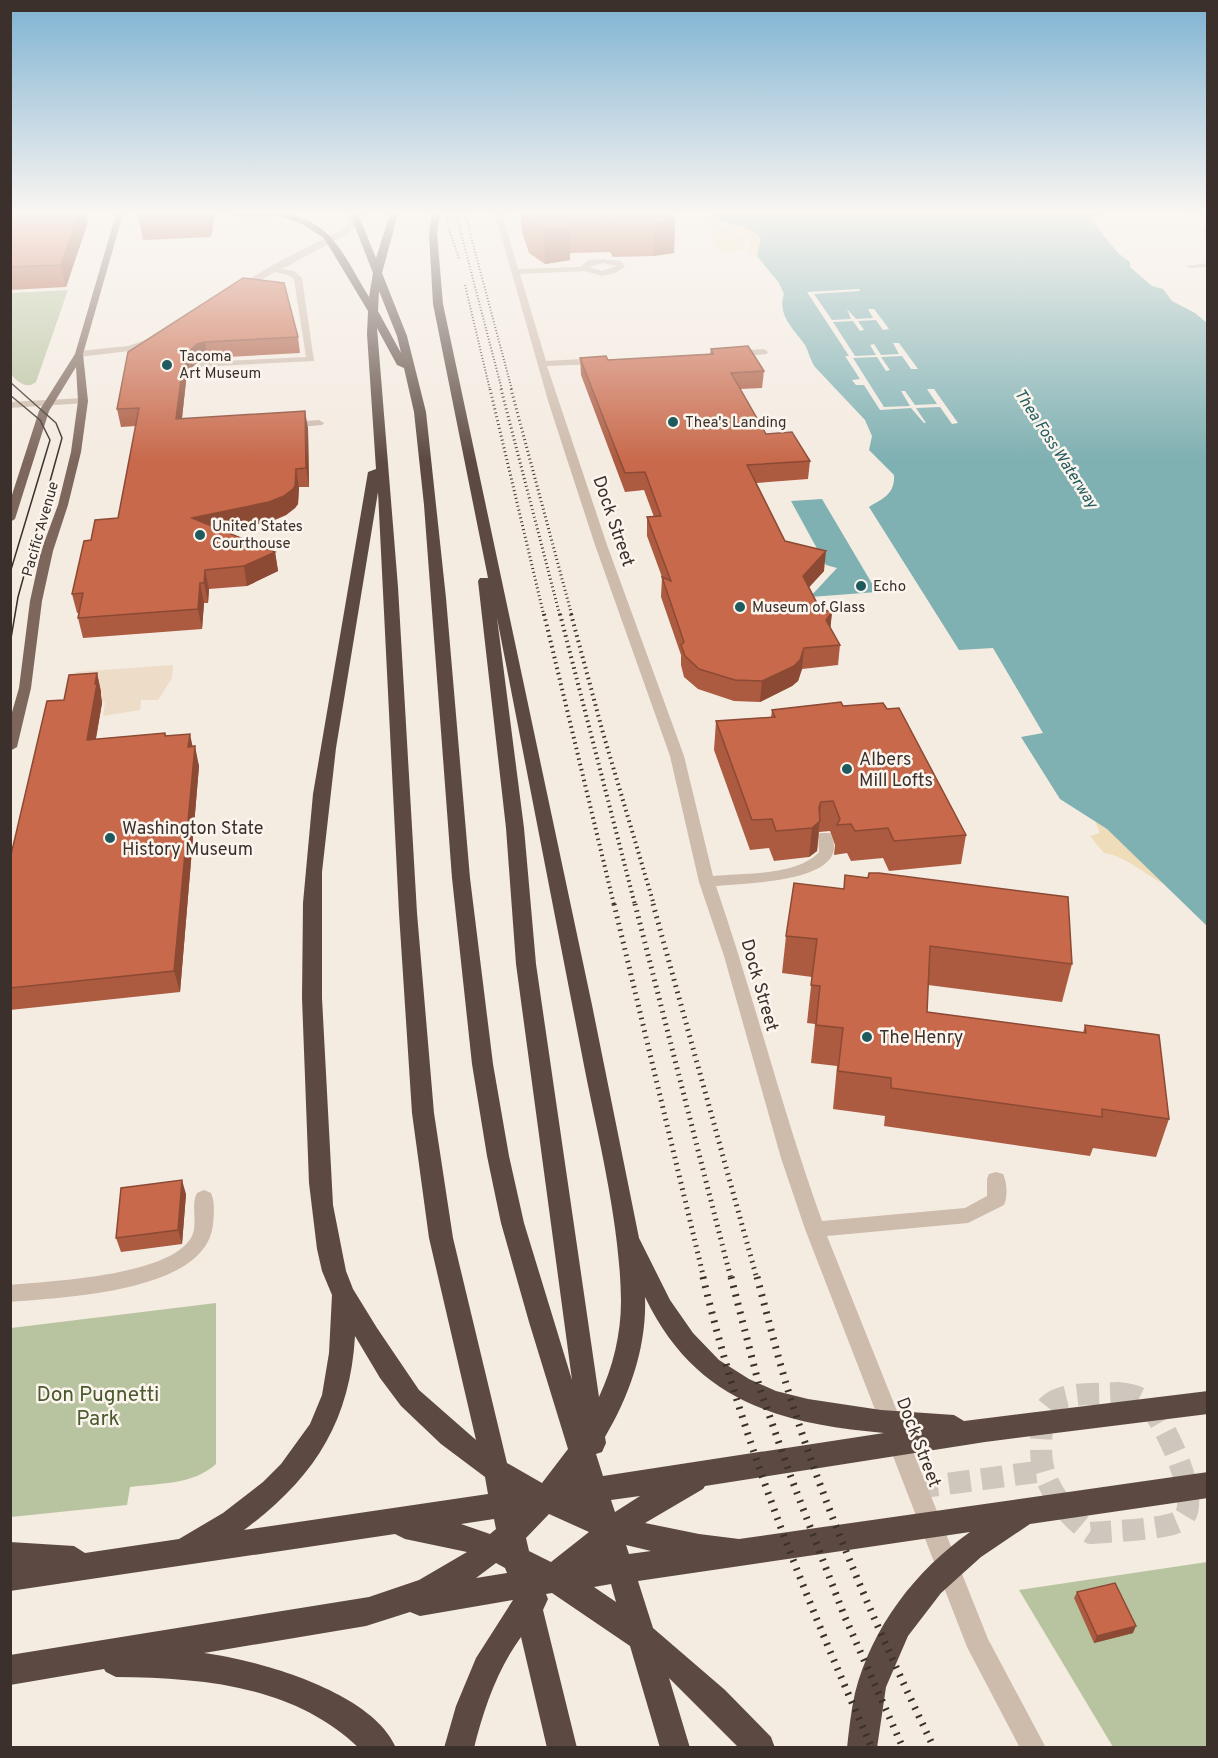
<svg xmlns="http://www.w3.org/2000/svg" width="1218" height="1758" viewBox="0 0 1218 1758" font-family="Overpass,sans-serif">
  <style>
    .green { fill: #b8c4a0 }
    .sand { fill: #efdcb8 }
    .plaza { fill: #ecdcc8 }
    .water { fill: #7fb0b2 }
    .pier { fill: #f4ebe1 }
    .lines { fill: none; stroke-linecap: round; stroke-linejoin: round }
    .minor-tunnel { stroke: #cfc6bd; stroke-width: 22; stroke-dasharray: 22 11; stroke-linecap: butt }
    .minor { fill: #cdbbac; fill-rule: evenodd }
    .major { fill: #7d675c; fill-rule: evenodd }
    .highway { fill: #5c4a42; fill-rule: evenodd }
    .tram { stroke: #3b302b; stroke-width: 1.5 }
    .rail-far4 { stroke: #3b302b; stroke-width: 2; stroke-dasharray: 1 2; stroke-linecap: butt }
    .rail-far3 { stroke: #3b302b; stroke-width: 3; stroke-dasharray: 1 3; stroke-linecap: butt }
    .rail-far2 { stroke: #3b302b; stroke-width: 4; stroke-dasharray: 1.5 4; stroke-linecap: butt }
    .rail-far1 { stroke: #3b302b; stroke-width: 5; stroke-dasharray: 1.5 5; stroke-linecap: butt }
    .rail { stroke: #3b302b; stroke-width: 7; stroke-dasharray: 2 7; stroke-linecap: butt }
    .wall { fill: #ac5a40 }
    .shaded-wall { fill: #8c4a34 }
    .building { fill: #c8694b; stroke: #8c4a34; stroke-width: 1.5 }
    .poi-dot { fill: #1f5a5e; stroke: #fbf5ee; stroke-width: 2 }
    .labels { text-anchor: middle; stroke-width: 5; stroke-linejoin: round; paint-order: stroke }
    .far-poi-label { font-size: 15px; fill: #3b302b; stroke: #fbf5ee; text-anchor: start }
    .far-street-label { font-size: 15px; fill: #3b302b; stroke: #fbf5ee }
    .far-water-label { font-size: 16px; font-style: italic; fill: #1f5a5e; stroke: #fbf5ee }
    .street-label { font-size: 18px; fill: #3b302b; stroke: #fbf5ee }
    .poi-label { font-size: 18px; fill: #3b302b; stroke: #fbf5ee; text-anchor: start }
    .near-park-label { font-size: 21px; fill: #4a5a2e; stroke: #fbf5ee }
  </style>
  <rect width="100%" height="100%" fill="#f4ebe1"/>
  <path class="green" d="M68,290L36,382C26,390 19,382 11,375V293Z
    M216,1303V1464C193,1485 160,1483 130,1487L127,1505L11,1517V1328Z
    M1207,1562V1747H1113L1019,1590Z"/>
  <path class="sand" d="M701,217L736,229L743,234L746,241L744,249L720,253Z
    M718,218L752,229L761,239L758,254H749L747,252C757,231 733,227 719,221Z
    M1095,821L1107,829L1164,884C1144,874 1126,856 1104,853L1090,836L1100,833Z"/>
  <path class="plaza" d="M173,665L172,678L158,700H141L140,710L103,716L105,702L99,703L74,694L76,672Z"/>
  <path class="water" d="M715,214H1103L1089,218L1119,254L1130,262V267L1152,286L1163,289L1172,301L1195,313L1207,323V926L1107,829L1060,799L1021,737L1043,733L993,648L959,650L869,507C884,498 895,494 894,475L869,450L872,436L865,420L815,367C810,360 809,352 805,345C794,329 777,316 784,294L779,283L757,256L761,239C750,222 727,229 715,214Z
    M822,499L877,592L810,597L837,568L826,565L791,501Z"/>
  <path class="pier" d="M859,289L860,291L814,294L832,320L851,319L847,309L856,319L873,318L868,309H874L889,329L883,330L876,320L858,321L864,330L860,331L853,321L833,322L855,356L876,355L870,345L874,344L881,355L899,354L893,343H899L918,369H911L902,356L881,357L890,370L886,371L877,357L853,358L884,407L910,406L901,391H905L915,405L937,404L927,389H934L958,423L952,424L940,407L916,408L926,423H924L911,408L880,410L864,385H856L852,380L860,379L845,356H849L807,292Z"/>
  <g class="lines">
    <path class="minor-tunnel" d="M1118,1393C1129,1394 1140,1396 1148,1404C1163,1420 1205,1504 1181,1520C1167,1530 1111,1531 1091,1533C1070,1519 1048,1491 1043,1467C1040,1454 1041,1442 1042,1429C1043,1421 1042,1410 1050,1404C1067,1391 1098,1395 1118,1393Z
      M916,1488L1044,1471"/>
    <path class="minor" d="M218,214H299L259,220Z
      M360,214H368L347,234L282,269L294,271L302,278L314,361L198,367L197,365L201,362L306,357L294,279L288,275L275,272L239,292L232,290L269,267L341,230Z
      M495,214H502L518,269L580,267L589,260L603,259L621,261L625,267L615,273L602,276L585,271L520,274L546,361L599,358L603,361L599,364L547,366L607,545L684,756L713,876C744,873 797,876 819,852L818,836L820,833H830C857,883 742,883 716,886C754,997 782,1110 822,1221L965,1208L987,1196V1179L989,1174L996,1172L1003,1174C1007,1182 1008,1197 1004,1205L968,1223L827,1236L988,1639L1046,1748H1020L967,1647L805,1229L781,1158L724,956L699,882L670,756L595,545L549,404ZM603,263L617,266L602,271L589,267Z
      M1188,214H1208V218Z
      M1208,225V237L1204,235V227Z
      M1208,263V267L1190,268L1186,266Z
      M157,336L160,337V341L129,351L79,357L75,354L79,351L128,346Z
      M764,349L768,352L767,354L734,357L730,354L734,351Z
      M83,398L88,401L86,403L10,408V402Z
      M319,420L324,423L322,425L288,428L283,425L288,422Z
      M204,1190L211,1193C215,1202 214,1214 213,1224C207,1293 62,1297 10,1302V1285C52,1281 168,1276 191,1238C199,1225 190,1206 197,1193Z"/>
    <path class="major" d="M116,214H123L83,354L88,401L81,452L68,505L53,551L42,601L31,688L17,747L10,751V719L19,688L30,601L41,551L58,505L71,452L78,401L76,367L49,411L15,519L10,522V501L39,411L75,354Z"/>
    <path class="highway" d="M274,214C330,214 343,255 369,297L373,273L350,214H358L376,258L390,214H398L382,273L407,336L426,412L446,598L470,878L493,1064L509,1156L524,1223L572,1380L516,964L506,828L478,581L480,578H488L433,304L429,233L432,214H440L437,233L443,304L592,1005L639,1238L670,1300L693,1333L719,1360L749,1379L776,1391L808,1399L881,1410L954,1415L964,1421L1208,1391V1414L985,1442L705,1486L703,1489L645,1523L699,1534L739,1539L1208,1472V1498L1030,1524L981,1557L941,1593L908,1636L886,1687L877,1748H847C849,1729 851,1711 855,1693C872,1627 915,1571 970,1532L638,1581L653,1628L725,1690L771,1737L775,1748H739L669,1678L690,1748H660L630,1646L552,1593L546,1594L548,1599L543,1610L577,1748H547L521,1637C497,1670 484,1708 474,1748H444L456,1706L476,1658L513,1600L420,1616L410,1612L366,1626L204,1653C258,1660 373,1692 396,1748H359C293,1685 202,1678 116,1677L106,1672L104,1669L10,1685V1655L369,1597L419,1580L467,1552L405,1539L395,1534L10,1591V1542L74,1546L85,1553L179,1539L223,1513L263,1482L281,1464L310,1424L322,1395L329,1353L332,1295L322,1271L317,1249L309,1183L302,998L303,903L313,794L368,472L376,469L367,334L368,311L324,238L302,224ZM379,291L397,336L401,353L378,311ZM377,328L397,365L404,368L414,412L424,505L452,878L472,1064L487,1156L501,1223L529,1322L568,1449L542,1483L507,1463L453,1238L434,1113L417,913L398,587ZM378,492L399,913L412,1113L429,1238L476,1440L419,1390L377,1328L353,1289L346,1271L333,1205L322,998V872L336,748ZM497,618C525,762 553,906 581,1050C596,1130 620,1219 621,1301C621,1334 613,1367 599,1397L536,964L524,828ZM645,1297C694,1400 778,1424 884,1433L603,1476L596,1454L602,1452L606,1443L605,1437C630,1395 647,1346 645,1297ZM355,1336L380,1378L401,1406L441,1444L485,1477L488,1494L244,1530C313,1479 350,1423 355,1336ZM640,1496L615,1512L611,1500ZM549,1514L589,1532L551,1562L529,1551L526,1538ZM494,1519L496,1529L490,1534L461,1524ZM626,1545L651,1551L629,1554ZM496,1563L505,1568L507,1573L476,1578ZM611,1584L616,1602L594,1587Z"/>
    <path class="tram" d="M10,382L56,423L62,438L18,597L10,644
      M10,395L40,420L50,440L10,573"/>
    <path class="rail-far4" d="M447,214L448,226L459,259
      M456,214L502,390
      M465,214L512,390
      M465,285L490,390"/>
    <path class="rail-far3" d="M490,389L544,616
      M501,389L560,616
      M511,389L572,616"/>
    <path class="rail-far2" d="M544,614L614,905
      M560,614L635,905
      M571,614L603,733L654,905"/>
    <path class="rail-far1" d="M614,904L704,1279
      M635,904L731,1279
      M653,904L757,1279"/>
    <path class="rail" d="M703,1277C742,1440 804,1595 872,1748
      M731,1277L760,1389L792,1480L844,1615L903,1748
      M757,1277C767,1314 776,1350 787,1387C825,1511 878,1631 934,1748"/>
  </g>
  <path class="wall" d="M10,214L88,222L66,287L10,290Z
    M138,214H215L211,237L143,240Z
    M521,214H671L675,220L674,253L653,256L613,257L610,252L570,253V260L545,264L529,253L522,232Z
    M243,278L298,337L300,353L208,358L200,360L187,372L182,418L308,428L309,487H299L298,504L295,508L286,515L272,521L224,531L275,552L278,571L247,586L209,589L208,603H204L202,629L83,638L78,618L79,613H77L72,594L91,540L118,518L136,426L121,427L117,409Z
    M711,349L764,371L762,388L741,389L766,434L810,461L808,479L756,483L785,541L824,571L809,587L820,609L832,612L830,628L840,645L838,665L802,669L798,681L792,686L760,702L734,701L698,689L684,677L681,665V655L661,597L662,577L647,536V517H654L644,490L625,492L581,375L580,358L608,360L710,354Z
    M97,673L101,692V696L102,703L96,739L165,733L166,736L192,746L199,766L180,992L10,1010V859Z
    M843,706L966,835L961,864L889,871L883,858L851,861L847,853L834,855L835,845L830,831L819,832L817,851L809,857L774,861L769,848L750,850L714,750L716,721L771,717L772,710Z
    M845,875L1072,964L1062,1002L928,985L927,1012L1083,1033L1085,1025L1169,1119L1156,1157L1093,1148L1090,1156L884,1126L885,1116L833,1109L837,1066L811,1063L815,1024L807,1023L812,977L782,973L786,936L844,888Z
    M186,1194L182,1244L121,1252L116,1238Z
    M1077,1592L1133,1633L1094,1643L1074,1598Z"/>
  <path class="shaded-wall" d="M79,214H86L88,222L66,287L61,265Z
    M208,214H215L211,237Z
    M675,220L674,253L653,256L654,224Z
    M570,221V260L545,264L544,231Z
    M205,342L208,358L200,360L187,372L180,436L176,419L184,356L197,344Z
    M305,411L308,428L309,487L306,468Z
    M296,469L299,487L298,504L295,508L286,515L272,521L196,536L192,518Z
    M826,551L824,571L802,595L803,576Z
    M275,552L278,571L247,586L244,566Z
    M205,570L209,589L208,603L204,583Z
    M200,583L204,603L202,629L198,609Z
    M832,612L830,632L826,620Z
    M804,648L802,669L798,681L792,686L760,702L762,681Z
    M97,673L101,692V696L102,703L92,759L87,740Z
    M190,734L194,753L188,747Z
    M195,746L199,766L180,992L174,971Z
    M821,802L817,851L809,857L812,828Z
    M182,1180L186,1194L182,1244L178,1230Z
    M1136,1626L1133,1633L1094,1643L1097,1636Z"/>
  <path class="building" d="M10,214H79L61,265L10,267V224L13,221L10,220Z
    M526,214H671L675,220L654,224H613L610,219L570,221L569,227L544,231L528,220Z
    M243,278L284,283L298,337L205,342L197,344L184,356L176,419L305,411L306,468L296,469L295,486L293,489L284,496L269,502L192,518L275,552L244,566L205,570L204,583H200L198,609L78,618L83,593L72,594L84,541L91,540L95,520L118,518L139,408L117,409L128,352Z
    M748,346L764,371L731,373L766,434L792,432L810,461L747,465L785,541L826,551L803,576L820,609L832,612L826,620L840,645L804,648L800,660L794,666L762,681L735,680L699,669L685,656L681,645L684,642L662,577L671,581L647,517L661,516L645,472L625,473L580,358L606,356L608,360L713,354L711,349Z
    M97,673L95,684H97L87,740L165,733V736L190,734L188,747L195,746L174,971L10,988V859L47,701L64,700L69,675Z
    M841,702L843,706L883,703L887,709L899,708L966,835L894,841L888,828L855,831L851,824L837,825L840,819L833,801L821,802L819,807L820,821L812,828L776,831L772,819L752,820L716,721L775,717L772,710Z
    M869,873H879L1068,897L1072,964L930,946L927,1012L1086,1033L1085,1025L1159,1035L1169,1119L1102,1109V1117L891,1088V1078L838,1071L843,1028L816,1025L820,986L811,985L817,939L786,936L794,883L844,889L845,875L868,878Z
    M182,1180L178,1230L116,1238L121,1188Z
    M1115,1583L1136,1626L1097,1636L1077,1592Z"/>
  <linearGradient id="sky" x2="0" y2="1"><stop stop-color="#7eb2d2"/><stop offset="0.46" stop-color="#faf6f2"/><stop offset="1" stop-color="#faf6f2" stop-opacity="0"/></linearGradient>
  <rect width="1218" height="461" fill="url(#sky)"/>
  <g class="poi-dot">
    <circle cx="167" cy="365" r="6"/>
    <circle cx="673" cy="422" r="6"/>
    <circle cx="200" cy="535" r="6"/>
    <circle cx="861" cy="586" r="6"/>
    <circle cx="740" cy="607" r="6"/>
    <circle cx="847" cy="769" r="6"/>
    <circle cx="110" cy="838" r="6"/>
    <circle cx="867" cy="1037" r="6"/>
  </g>
  <g class="labels">
    <g class="far-poi-label">
      <text x="179" y="361">Tacoma<tspan x="179" dy="17">Art Museum</tspan></text>
      <text x="685" y="427">Thea's Landing</text>
      <text x="212" y="531">United States<tspan x="212" dy="17">Courthouse</tspan></text>
      <text x="873" y="591">Echo</text>
      <text x="752" y="612">Museum of Glass</text>
    </g>
    <g class="far-street-label">
      <text transform="translate(40 529) rotate(-74)" y="5">Pacific Avenue</text>
    </g>
    <g class="far-water-label">
      <text transform="translate(1057 448) rotate(57)" y="6">Thea Foss Waterway</text>
    </g>
    <g class="street-label">
      <text transform="translate(614 521) rotate(71)" y="6">Dock Street</text>
      <text transform="translate(760 985) rotate(74)" y="6">Dock Street</text>
      <text transform="translate(919 1442) rotate(69)" y="6">Dock Street</text>
    </g>
    <g class="poi-label">
      <text x="859" y="765">Albers<tspan x="859" dy="21">Mill Lofts</tspan></text>
      <text x="122" y="834">Washington State<tspan x="122" dy="21">History Museum</tspan></text>
      <text x="879" y="1043">The Henry</text>
    </g>
    <g class="near-park-label">
      <text x="98" y="1401">Don Pugnetti<tspan x="98" dy="24">Park</tspan></text>
    </g>
  </g>
  <rect width="1218" height="1758" fill="none" stroke="#3b302b" stroke-width="24"/>
</svg>
